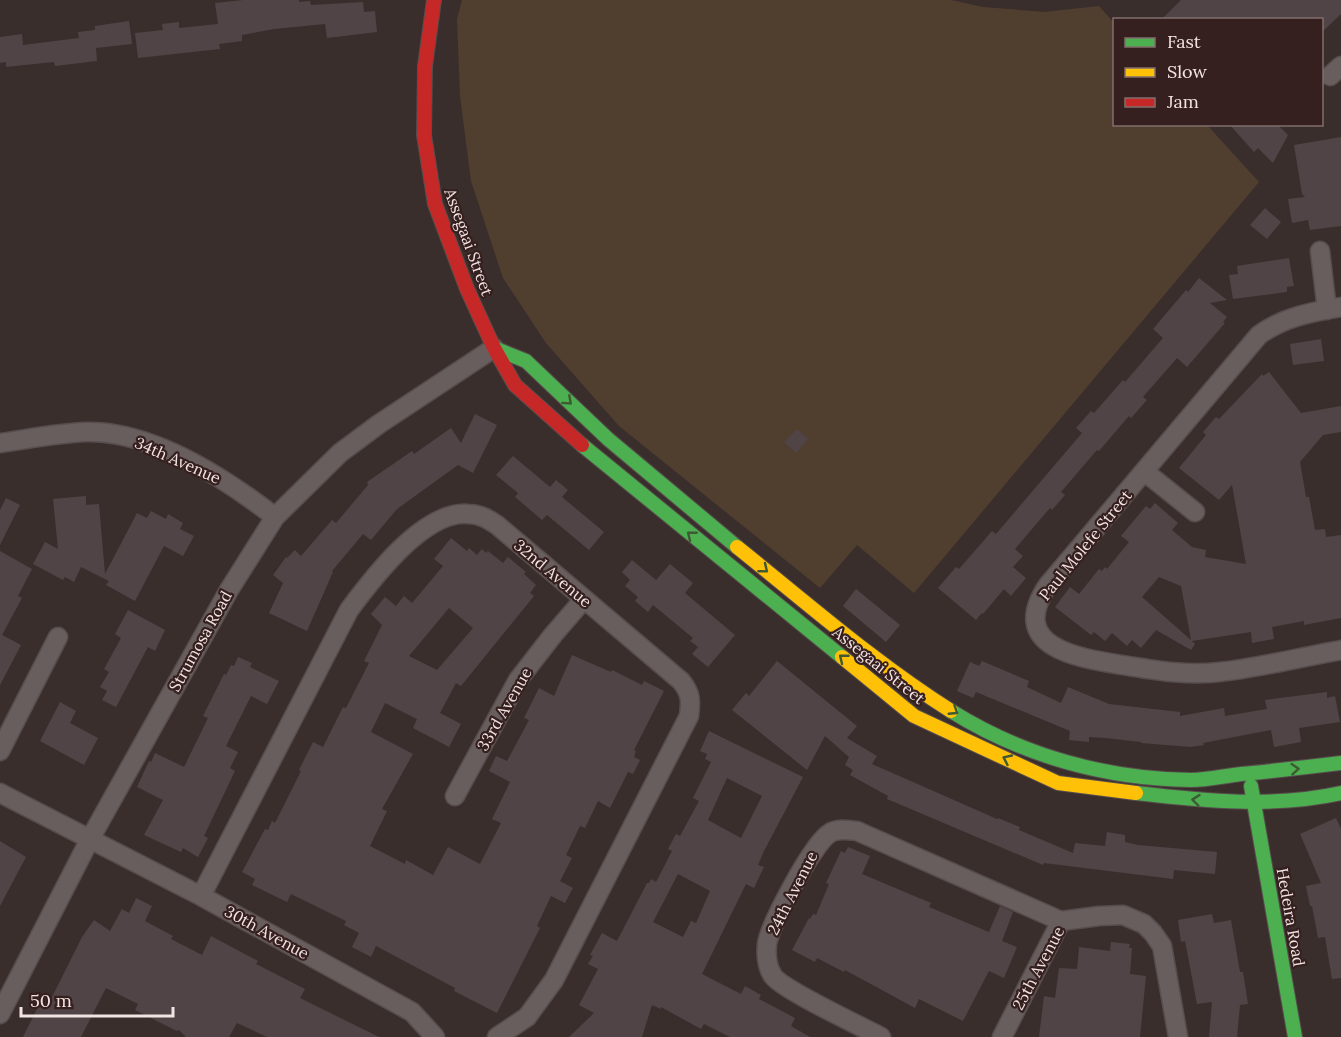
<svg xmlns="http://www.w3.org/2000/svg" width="1341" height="1037" viewBox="0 0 1341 1037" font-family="Lora,serif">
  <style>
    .green { fill: #503f2f }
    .building { fill: #504446; fill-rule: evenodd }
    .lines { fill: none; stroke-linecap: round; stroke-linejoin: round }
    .street-casing { stroke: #574d4c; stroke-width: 21 }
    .fast-casing { stroke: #574d4c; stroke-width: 16 }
    .slow-casing { stroke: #574d4c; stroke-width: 16 }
    .jam-casing { stroke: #574d4c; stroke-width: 16 }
    .street { stroke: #685e5e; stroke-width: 18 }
    .fast { stroke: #4caf50; stroke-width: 14 }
    .slow { stroke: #ffc107; stroke-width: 14 }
    .jam { stroke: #c62828; stroke-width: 14 }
    .oneway { stroke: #3e5933 }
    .labels { text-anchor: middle; stroke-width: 4.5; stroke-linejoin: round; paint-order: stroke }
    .street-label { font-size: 16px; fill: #f2e4e3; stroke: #35201f }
  </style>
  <rect width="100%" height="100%" fill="#3a2e2d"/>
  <path class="green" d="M462,0H951L983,7L1044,12L1099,6L1114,23V124L1207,125L1259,182L914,593L857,545L820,588L619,426L546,343L503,278L471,181L460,96L457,19Z"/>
  <path class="building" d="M243,0H299V2L310,1L311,5L363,2L364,12L375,11L377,32L327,38L325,24L274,29L242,35V41L219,44L220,49L138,58L135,33L163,30L162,24L179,22V28L218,24L215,3Z
    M1181,0H1341V14L1322,32V20H1161Z
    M129,21L132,44L96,48L97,61L55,66L54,62L6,67V62L0,63V37L22,34L23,45L79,38L78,32L95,30V26Z
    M1229,124H1277L1288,135L1273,163L1258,148L1254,152Z
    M1341,137V226L1310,230L1308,220L1292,223L1288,199L1305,197L1302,194L1294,145Z
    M1265,208L1281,222L1267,239L1250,225Z
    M1289,258L1294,286L1287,287V292L1233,299L1229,275L1238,274L1237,266Z
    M1199,278L1227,300L1210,303L1227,317L1223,322L1225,323L1187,367L1177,358L1143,397L1147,400L1131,418L1129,416L1099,451L1097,450L1061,492L1065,495L1052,510L1050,508L1015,549L1023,556L1013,567L1026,578L1011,596L1004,589L983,614L982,613L976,620L938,588L956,567L959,569L992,531L996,534L1082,433L1076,428L1091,411L1094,413L1123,380L1125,382L1163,338L1153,329L1186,290L1188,292Z
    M1321,339L1324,361L1293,365L1290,344Z
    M1269,372L1301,413L1341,406V432L1323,435L1300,462L1306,497H1309L1315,530L1325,529L1326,537L1341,535V618L1304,625V621L1272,627L1274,639L1252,643L1251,632L1192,641L1195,644L1191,650L1156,630L1141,648L1132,640L1127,646L1112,633L1105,641L1094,632L1091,635L1055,607L1070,587L1079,594L1099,569L1102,571L1105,567L1107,569L1129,542L1121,536L1146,506L1150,509L1155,503L1178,523L1172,530L1192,547L1206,550L1205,557L1246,564L1232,485L1219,500L1179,468L1206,435L1203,432L1216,417L1219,419L1262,374L1263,376ZM1159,577L1181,586L1191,640L1142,597Z
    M475,414L497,425L473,473L458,465L397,509L371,540L363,534L332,571L333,572L307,631L269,613L283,583L273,575L286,557L287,558L295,550L301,556L332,520L336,523L368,485L367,482L412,451L414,454L451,428L461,443Z
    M797,429L808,439L796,453L784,442Z
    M513,456L550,487L556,480L568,490L562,497L604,532L589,550L547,515L542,520L515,497L518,493L496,475Z
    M86,496V505L99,504L105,574L137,513L147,518L151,511L166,519L168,514L183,523L180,529L194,536L183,556L164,546L135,601L106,585L109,581L81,567L74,582L65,577L63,580L33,564L45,542L58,549L53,499Z
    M6,498L20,505L0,545V510Z
    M451,538L467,551L469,548L477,555L482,549L486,553L488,551L503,563L508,557L526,572L524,574L536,585L530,593L534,596L461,686L456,683L440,713L461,724L449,747L413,728L417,719L385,703L371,732L413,754L382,809L387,811L370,846L405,864L406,860L433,875L448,847L480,864L501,823L492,819L510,782L489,771L496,756L507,761L529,720L524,718L539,688L554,696L572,655L611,672L612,670L642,685L644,681L664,691L634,750L636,751L634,757L640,760L633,774L628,772L610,808L598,801L585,828L580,826L566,855L572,858L560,881L573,888L565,903L551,896L537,926L540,928L497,1013L454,991L455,988L376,946L371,957L352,947L359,933L344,925L346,921L291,894L287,902L252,885L255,879L242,872L265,829L268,830L272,821L275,823L301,771L299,770L313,742L323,747L343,707L346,708L369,663L364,661L382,625L371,614L385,597L396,606L404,596L412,603L443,566L434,559ZM449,608L473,628L437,670L409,656Z
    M0,551L32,569L18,596L22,598L2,635L21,645L0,685Z
    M632,560L656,580L670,564L693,583L685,593L735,635L708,667L692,654L698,647L690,641L693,638L653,605L648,612L635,601L638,597L625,586L630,580L622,572Z
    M856,589L900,625L886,642L843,606Z
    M128,610L165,630L155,651L148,647L116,707L102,700L107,691L100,687L109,672L104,669L121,638L115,634Z
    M238,657L252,663L250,667L279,681L267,704L251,696L226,746L238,752L230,768L235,771L204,836L208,838L198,857L183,848L181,852L144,835L163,800L137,787L149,761L151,762L155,753L184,767L208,718L203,716L224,674L226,675L231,665L234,666Z
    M777,661L857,726L847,738L877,756L872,764L997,819L998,818L1020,827L1019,830L1073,853L1075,843L1105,846L1107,832L1125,835V842L1138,845L1217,852L1215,874L1174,870L1173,879L1044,863L1043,865L887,799L888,796L850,775L853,770L845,765L849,757L825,736L807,770L732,710L746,693L749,696Z
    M982,661L1029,681L1027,687L1061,703L1068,687L1109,704L1180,712V716L1224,708L1225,716L1267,709L1265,700L1327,692V698L1335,696L1340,722L1299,728L1301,742L1274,747L1271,730L1203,743L1204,745L1191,747L1141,743V742L1105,738L1089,737V742L1069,740L1070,731L976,692L973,698L957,691L970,662L979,666Z
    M60,702L76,711L70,723L98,738L84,765L40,741Z
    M709,731L803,777L764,851L758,865L764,867L754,888L746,884L702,974L741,994L745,986L761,995L759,999L795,1018L791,1026L810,1037H730L704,1024L701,1029L661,1007V1009L652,1005L642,1037H569L594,1013L579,1005L598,969L588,964L593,956L590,955L602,933L617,941L647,883H649L651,879L656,882L672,851L668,849L676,834L680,836L699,801L693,798L711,762L705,759L707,754L700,751ZM727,778L762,796L741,838L708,820ZM678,874L710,891L696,923L691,921L683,937L653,922Z
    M1336,818L1341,829V978L1332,979L1325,937L1318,938L1312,906H1310L1306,886L1321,883L1300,834Z
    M0,841L26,857L0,906Z
    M848,847L870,856L862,874L931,903L929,907L989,932L1000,906L1013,912L1002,941L1017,947L1004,978L989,971L963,1021L919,999L915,1008L845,970L844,972L817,958L815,962L792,950L809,918L810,919L813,914L816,915L829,884L826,883L841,851L845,853Z
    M136,898L152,906L145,921L173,936L171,939L202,955L211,936L258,961L256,964L305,989L300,998L379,1037H267L237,1023L229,1037H186L179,1030L177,1031L135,1010L138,1004L106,988L81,1037H23L39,1005L46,1009L82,937L94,920L110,931L122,909L129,913Z
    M1212,914L1214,923L1231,920L1240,972H1243L1248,1004L1240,1005L1237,1037H1209L1212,1002L1197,1004L1185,941L1181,942L1178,920Z
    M1111,942L1130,944L1129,948H1132L1130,974L1146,976L1140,1037H1039L1044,996L1055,998L1059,968L1077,969L1079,947L1110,951Z"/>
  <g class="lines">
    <defs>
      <path id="street" d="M1330,76L1341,66
        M1320,251L1327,310
        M1341,307C1311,312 1284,317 1259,335L1048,585C1006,647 1078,658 1122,665C1154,670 1186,676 1219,672C1259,668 1301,657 1341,650
        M0,443C28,439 58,433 86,432C151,430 226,479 275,517
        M1145,472L1195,512
        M0,751L58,637
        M0,793L201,896L412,1012L435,1037
        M455,796L518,680L553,635L584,599
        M201,896L349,610C372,579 424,510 468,514C480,514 488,519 497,525L681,681C691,693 691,701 689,716L554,980L527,1017L497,1037
        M1061,921L1099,916L1123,915L1144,924L1153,933L1162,946L1178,1037
        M0,1014L90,839L229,590L275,517L340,453L379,424L494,348
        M881,1037C861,1026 783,990 773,976C767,967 766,954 767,944C770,924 813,843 830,833C838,828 848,830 857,831L1061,921
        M1002,1037L1061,921"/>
      <path id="fast" d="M494,348L526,361L608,439L737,547
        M582,445L842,657
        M951,711C1023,756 1106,779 1191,780C1207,780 1224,776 1241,774C1274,771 1308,767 1341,763
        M1251,786L1295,1037
        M1136,793C1205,801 1273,808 1341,793"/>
      <path id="slow" d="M737,547C807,603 875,663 951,711
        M842,657L914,716L1058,783L1136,793"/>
      <path id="jam" d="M434,0L425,66L424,135L435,204L467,289L494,348L515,385L582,445"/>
    </defs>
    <use href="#street" class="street-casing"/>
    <use href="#fast" class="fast-casing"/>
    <use href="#slow" class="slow-casing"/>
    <use href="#jam" class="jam-casing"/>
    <use href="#street" class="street"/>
    <use href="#fast" class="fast"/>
    <use href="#slow" class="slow"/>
    <use href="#jam" class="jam"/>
  </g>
  <defs><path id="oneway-chevron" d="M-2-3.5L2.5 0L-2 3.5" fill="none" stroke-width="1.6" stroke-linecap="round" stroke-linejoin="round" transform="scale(1.5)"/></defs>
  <g class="oneway">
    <use href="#oneway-chevron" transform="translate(568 401) rotate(42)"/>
    <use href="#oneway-chevron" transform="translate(691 535) rotate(-141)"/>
    <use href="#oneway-chevron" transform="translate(764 569) rotate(39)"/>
    <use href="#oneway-chevron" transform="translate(843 658) rotate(-141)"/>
    <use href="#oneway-chevron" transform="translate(954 711) rotate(33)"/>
    <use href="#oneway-chevron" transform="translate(1007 759) rotate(-155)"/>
    <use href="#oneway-chevron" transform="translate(1295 769) rotate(-5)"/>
    <use href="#oneway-chevron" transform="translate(1196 800) rotate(-174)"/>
  </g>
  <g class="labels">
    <g class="street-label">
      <text transform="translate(469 242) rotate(70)" y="6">Assegaai Street</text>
      <text transform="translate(178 460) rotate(24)" y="6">34th Avenue</text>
      <text transform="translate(1085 545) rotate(-51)" y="6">Paul Molefe Street</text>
      <text transform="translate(553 573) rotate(40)" y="6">32nd Avenue</text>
      <text transform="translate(200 641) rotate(-61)" y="6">Strumosa Road</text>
      <text transform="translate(879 665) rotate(39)" y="6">Assegaai Street</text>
      <text transform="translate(504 709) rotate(-60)" y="6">33rd Avenue</text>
      <text transform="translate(792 893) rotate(-63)" y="6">24th Avenue</text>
      <text transform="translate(1291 917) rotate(80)" y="6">Hedeira Road</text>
      <text transform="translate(267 932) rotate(29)" y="6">30th Avenue</text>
      <text transform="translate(1038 968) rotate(-62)" y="6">25th Avenue</text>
    </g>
  </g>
  <rect x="1113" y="18" width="210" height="108" fill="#35201f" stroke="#816e6d" stroke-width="1.5"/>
  <rect x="1125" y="38" width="30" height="9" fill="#4caf50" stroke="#816e6d" stroke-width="1.5"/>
  <text x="1167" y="48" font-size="18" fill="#f2e4e3">Fast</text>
  <rect x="1125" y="68" width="30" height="9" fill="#ffc107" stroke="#816e6d" stroke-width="1.5"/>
  <text x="1167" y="78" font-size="18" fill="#f2e4e3">Slow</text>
  <rect x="1125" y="98" width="30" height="9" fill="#c62828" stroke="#816e6d" stroke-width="1.5"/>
  <text x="1167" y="108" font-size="18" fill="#f2e4e3">Jam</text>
  <path d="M21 1007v9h152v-9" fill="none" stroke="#f2e4e3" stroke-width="3"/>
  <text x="30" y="1007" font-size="18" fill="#f2e4e3" stroke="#35201f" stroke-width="4.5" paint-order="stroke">50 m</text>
</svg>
